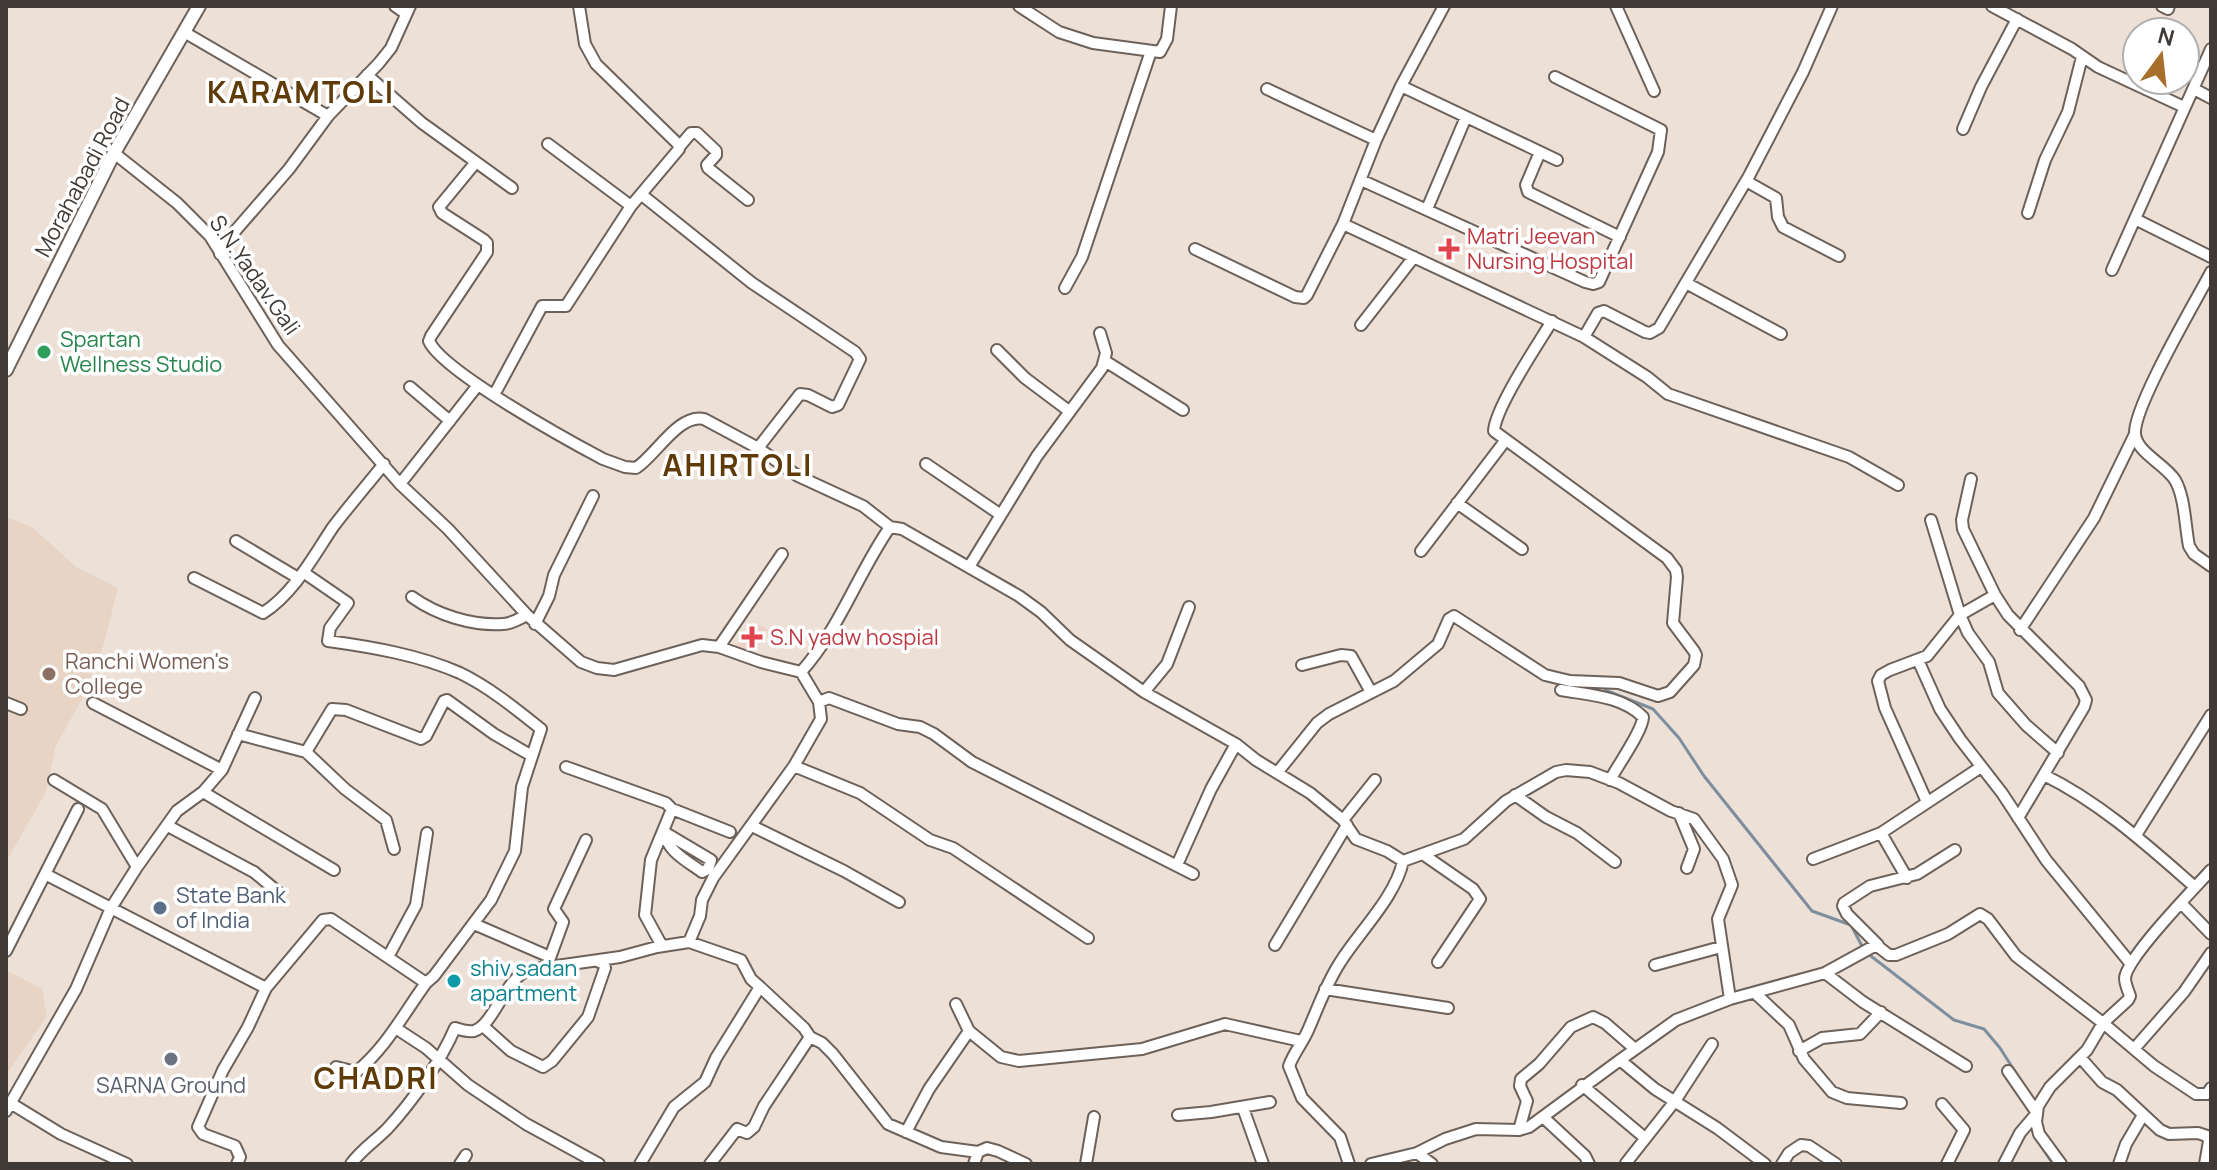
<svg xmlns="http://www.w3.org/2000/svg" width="2217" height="1170" viewBox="0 0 2217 1170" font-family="Manrope,sans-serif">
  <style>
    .built { fill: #e7d4c5 }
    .medical { fill: #ebd3ca }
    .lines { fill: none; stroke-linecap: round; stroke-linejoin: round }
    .stream { stroke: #7d8f9e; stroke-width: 3 }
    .minor-casing { stroke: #6d625a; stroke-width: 14 }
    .major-casing { stroke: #6d625a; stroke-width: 16 }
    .minor { stroke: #fff; stroke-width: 10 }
    .major { stroke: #fff; stroke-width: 12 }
    .health-dot { fill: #e0444e; stroke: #fff; stroke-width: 3 }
    .leisure-dot { fill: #2e9e5b; stroke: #fff; stroke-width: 3 }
    .education-dot { fill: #8d6e63; stroke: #fff; stroke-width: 3 }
    .service-dot { fill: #5c6f8a; stroke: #fff; stroke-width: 3 }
    .culture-dot { fill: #0f9aa8; stroke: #fff; stroke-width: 3 }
    .worship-dot { fill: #6b7280; stroke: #fff; stroke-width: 3 }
    .labels { text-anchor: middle; stroke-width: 7; stroke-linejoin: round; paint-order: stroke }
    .street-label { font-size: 22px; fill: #3f3a36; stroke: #fff }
    .health-label { font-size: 22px; fill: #be3a42; stroke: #fff; text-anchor: start }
    .leisure-label { font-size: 22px; fill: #27864d; stroke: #fff; text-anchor: start }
    .education-label { font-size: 22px; fill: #785e54; stroke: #fff; text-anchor: start }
    .service-label { font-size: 22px; fill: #4e5e75; stroke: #fff; text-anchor: start }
    .culture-label { font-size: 22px; fill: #0d838f; stroke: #fff; text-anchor: start }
    .worship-label { font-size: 22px; fill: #5b616d; stroke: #fff }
    .district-label { font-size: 30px; font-weight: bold; letter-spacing: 2px; fill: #5f3b07; stroke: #fff }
  </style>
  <rect width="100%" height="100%" fill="#ede0d7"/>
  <path class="built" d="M6,517L32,527L76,567L118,588L103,647L81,701L56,745L46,792L6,862Z
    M6,970L42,989L47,1016L6,1075Z"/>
  <path class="medical" d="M756,622L768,630L750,652L736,645Z"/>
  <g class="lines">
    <path class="stream" d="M1605,690L1653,709L1679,738L1704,776L1812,911L1851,925L1863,948
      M1867,953L1954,1020L1984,1029L2000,1048L2021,1081
      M2035,1137L2053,1164"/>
    <defs>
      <path id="minor" d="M395,6L405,13
        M1019,6L1059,32L1093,43L1160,52L1167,39L1171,6
        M1616,6L1654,91
        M1992,6L2072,49L2098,67L2184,107
        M2162,6L2168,9L2169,6
        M184,32L328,116
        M367,75L422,123L512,188
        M1401,86L1557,160
        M1267,89L1376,140
        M2194,89L2211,98
        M1963,129L1981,87L2017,19
        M548,144L631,206
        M680,146L691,133H697L716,151V155L707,165L708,168L748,200
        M1540,152L1526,185L1528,192L1620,237
        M114,153L177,203L210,236L278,345L400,484L448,529L527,615L581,662L597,668L614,670L702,645L719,647L761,662L801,672L819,702
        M476,162L439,207L442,213L484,240L487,243V252L431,336L429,341C442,371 569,441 603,459L625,467L636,468C656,455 679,413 704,419L758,448L798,476L863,506L890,527
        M1361,180L1585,282L1593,284L1599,282L1658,152L1661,130L1555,77
        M1746,181L1776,198L1778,217L1783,227L1839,256
        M642,195L752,283L855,352L860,359L838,405L832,407L808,395L800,394L758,448
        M1427,209L1466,117
        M2028,213L2045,160L2068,112L2082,57
        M2135,219L2211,257
        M1343,224L1584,337L1647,377L1668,394L1849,457L1898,485
        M1195,249L1295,297L1304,298L1307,295L1343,224L1376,140L1401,86L1444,6
        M220,254L236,230L289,169L328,116L379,63L391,48L410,6
        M2112,270L2211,49
        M2211,272C2196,301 2133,407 2135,434C2137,453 2165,464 2175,480C2185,497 2185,526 2189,546L2194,554L2211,566
        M1686,283L1781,334
        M1065,288L1082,257L1151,51
        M1361,325L1414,257
        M1584,337L1598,313L1604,311L1645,332L1650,333L1659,328L1749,176L1803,72L1832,6
        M997,350L1025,378L1069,411
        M1105,361L1183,410
        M410,387L450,421
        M494,395L542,306H566L631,206L679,149L678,144L596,64L585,44L579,6
        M926,464L1001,515
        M1971,479L1962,520L1963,529L1995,595L2008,615L2079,686L2086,700L2084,707L2018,818
        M400,484L478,385
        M1457,503L1522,549
        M1931,520L1960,615L1968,633L1989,662L1998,693L2026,725L2058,753
        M236,541L298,578
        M1421,551L1505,441
        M969,567L1037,456L1102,368L1106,353L1100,333
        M303,572L348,603L330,628L328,641C372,647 419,655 460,673C489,687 516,709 541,729L522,787L515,851L491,900L434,976L426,983
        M194,578L263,613C294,593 313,557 333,527C349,506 367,485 384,464
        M412,597C437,615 472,626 503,624C511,624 519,619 527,615
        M535,624L549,596L554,575L593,496
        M2020,630L2094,518L2135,434
        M719,647L782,554
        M1918,660L1940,709L1960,739L2002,793L2046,860L2131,964
        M1302,665L1341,655L1351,656L1371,692
        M801,672C839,630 858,573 890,527L902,529L1019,596L1041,612L1070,640L1144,692L1236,744L1256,760L1310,793L1343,820L1356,839L1387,851L1403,861C1396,896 1360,931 1341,961C1327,982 1319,1005 1309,1028C1304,1041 1294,1052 1289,1066L1302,1098L1340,1137L1349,1164
        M1561,690C1589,695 1622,696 1643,717C1643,730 1618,765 1610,780
        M1144,692L1167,664L1189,607
        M6,703L21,709
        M93,703L222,770
        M238,734L306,752L345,789L386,820L394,849
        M306,752L332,709L346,710L421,739L426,736L444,701L447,700L494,734L532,756
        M794,766L821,719L819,702L829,698L898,724L920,727L934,734L972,762L1193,874
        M566,767L666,803L672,809
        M1277,773L1317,723L1329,714L1394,681L1438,644L1449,619L1454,616L1545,675L1570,681L1619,683L1658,696L1670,692L1694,665L1696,655L1694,651L1673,623L1677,577L1676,570L1667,558L1494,431C1495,408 1538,344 1552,321
        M2044,775C2101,803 2148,846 2195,887
        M54,780L102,809L137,867
        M203,792L334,870
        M1515,795L1546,817L1577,833L1615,862
        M1927,802L1885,708L1878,681L1881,675L1890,670L1927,656L1960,615L1995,595
        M1679,813L1694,849L1687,868
        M1343,820L1375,780
        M168,826L254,872L278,892
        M752,826L844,871L899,902
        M664,832L711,860L708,869L702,872C687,861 667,851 664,832Z
        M1881,833L1907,878
        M2136,835L2211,715
        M1424,855L1473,889L1480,899L1438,962
        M1813,859L1881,833L1981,767
        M1403,861L1464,839L1506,801L1556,772L1566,770L1590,772L1619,783L1671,811L1694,819L1723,859L1732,885L1718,919L1730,999
        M1177,865L1211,789L1236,744
        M45,874L266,988L248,1027L223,1070L198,1127L203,1134L235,1146L240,1157L237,1164
        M2181,903L2211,934
        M474,924L550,957
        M689,942L700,916L702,900L713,878L794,766L860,793L930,840L953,848L1088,938
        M1275,945L1347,825
        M1878,945L1847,914L1843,906L1844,903L1870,886L1917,874L1955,850
        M662,946L645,915L651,860L672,809L730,832
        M6,951L78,809
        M388,957L416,905L427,833
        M1655,965L1721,947
        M547,966L563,922L554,909L586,840
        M1825,973L1863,1002L1966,1066
        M266,988L323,920L331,919L426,983C404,1013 386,1048 356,1072L336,1067
        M1325,989L1448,1008
        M1755,993L1789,1025L1804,1059L1832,1092L1847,1098L1901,1103
        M483,1026L511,1051L543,1067L552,1061L588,1017L605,968L604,964L597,961
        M397,1029L426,1048L468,1085L526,1124L599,1164
        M969,1031L1001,1057L1019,1061L1142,1049L1225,1024L1301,1041
        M2134,1049L2184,992L2211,953
        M1799,1051L1822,1038L1860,1034L1881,1012
        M2080,1057L2102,1082L2117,1090L2160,1130L2169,1134L2198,1133L2207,1136L2209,1141L2205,1164
        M1620,1060L1676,1020L1730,999L1825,973L1876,945L1889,955H1896L1948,934L1980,914L1988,919L2016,956L2103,1023L2154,1066L2196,1094H2207L2211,1088
        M1582,1085L1645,1138
        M12,1104L61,1134L127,1164
        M1942,1104L1964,1130L1947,1164
        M1243,1108L1263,1164
        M6,1111L76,989L111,908L137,867L177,811L203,792L222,770L255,698
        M1178,1115L1211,1112L1270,1102
        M1543,1117L1585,1156L1589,1164
        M1519,1130L1527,1101L1520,1086L1521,1079L1539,1064L1571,1027L1593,1017L1605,1023L1635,1049
        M906,1132L929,1089L969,1031L956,1004
        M1417,1153L1432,1164
        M1626,1163L1675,1101L1712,1044
        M351,1164C361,1150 375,1141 387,1129C412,1102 441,1061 455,1028C461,1030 468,1032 474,1031C494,1025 504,980 528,970L620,957L657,947L689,942L741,960L751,979L760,987
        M460,1164L466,1155
        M640,1164L674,1107L705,1082L716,1058L760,987L804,1028L810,1037
        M710,1164L737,1129L747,1133L754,1127L764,1106L810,1037L822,1043L833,1054L888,1124L941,1147L978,1152L987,1148L998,1151L1026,1164
        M974,1164L978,1152
        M1086,1164L1094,1117
        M1371,1164L1417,1153L1445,1139L1476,1129L1519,1130L1529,1127L1620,1060L1655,1089L1717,1128L1765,1164
        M1782,1164L1789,1153L1801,1145L1809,1146L1836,1164
        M2004,1164L2020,1133L2037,1113L2008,1071
        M2061,1164L2039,1134L2036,1122L2038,1106L2050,1087L2087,1050L2103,1023L2128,1000L2130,996C2128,990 2125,984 2125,978C2127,957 2194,889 2211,870
        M2119,1164L2126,1144L2143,1115"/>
      <path id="major" d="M6,370L114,153L199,6"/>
    </defs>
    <use href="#minor" class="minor-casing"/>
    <use href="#major" class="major-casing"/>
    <use href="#minor" class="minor"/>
    <use href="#major" class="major"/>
  </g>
  <g class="health-dot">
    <path d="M1445 237h8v8h8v8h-8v8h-8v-8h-8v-8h8z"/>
    <path d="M748 625h8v8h8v8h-8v8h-8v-8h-8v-8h8z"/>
  </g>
  <circle class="leisure-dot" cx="44" cy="352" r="8"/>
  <circle class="education-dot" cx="49" cy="674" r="8"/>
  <circle class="service-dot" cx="160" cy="908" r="8"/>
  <circle class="culture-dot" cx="454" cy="981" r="8"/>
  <circle class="worship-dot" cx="171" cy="1059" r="8"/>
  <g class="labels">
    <g class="street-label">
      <text transform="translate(82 177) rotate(-62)" y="8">Morahabadi Road</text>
      <text transform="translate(255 275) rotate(55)" y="8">S.N.Yadav.Gali</text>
    </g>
    <g class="health-label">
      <text x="1467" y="244">Matri Jeevan<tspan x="1467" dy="25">Nursing Hospital</tspan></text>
      <text x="770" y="645">S.N yadw hospial</text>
    </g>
    <g class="leisure-label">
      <text x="60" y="347">Spartan<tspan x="60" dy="25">Wellness Studio</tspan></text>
    </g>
    <g class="education-label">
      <text x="65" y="669">Ranchi Women's<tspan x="65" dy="25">College</tspan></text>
    </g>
    <g class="service-label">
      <text x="176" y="903">State Bank<tspan x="176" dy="25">of India</tspan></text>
    </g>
    <g class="culture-label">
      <text x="470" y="976">shiv sadan<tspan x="470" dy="25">apartment</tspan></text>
    </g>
    <g class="worship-label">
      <text x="171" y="1093">SARNA Ground</text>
    </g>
    <g class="district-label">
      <text x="301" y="103">KARAMTOLI</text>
      <text x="738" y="476">AHIRTOLI</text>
      <text x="376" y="1089">CHADRI</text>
    </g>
  </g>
  <rect width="2217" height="1170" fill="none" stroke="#3f3a36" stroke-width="16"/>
  <g transform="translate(2161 56) rotate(15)"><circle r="38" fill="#ffffff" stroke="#b2b0af" stroke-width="2"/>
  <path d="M0-6L14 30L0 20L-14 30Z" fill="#a6702b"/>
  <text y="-12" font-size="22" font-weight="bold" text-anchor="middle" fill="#3f3a36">N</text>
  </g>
</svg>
